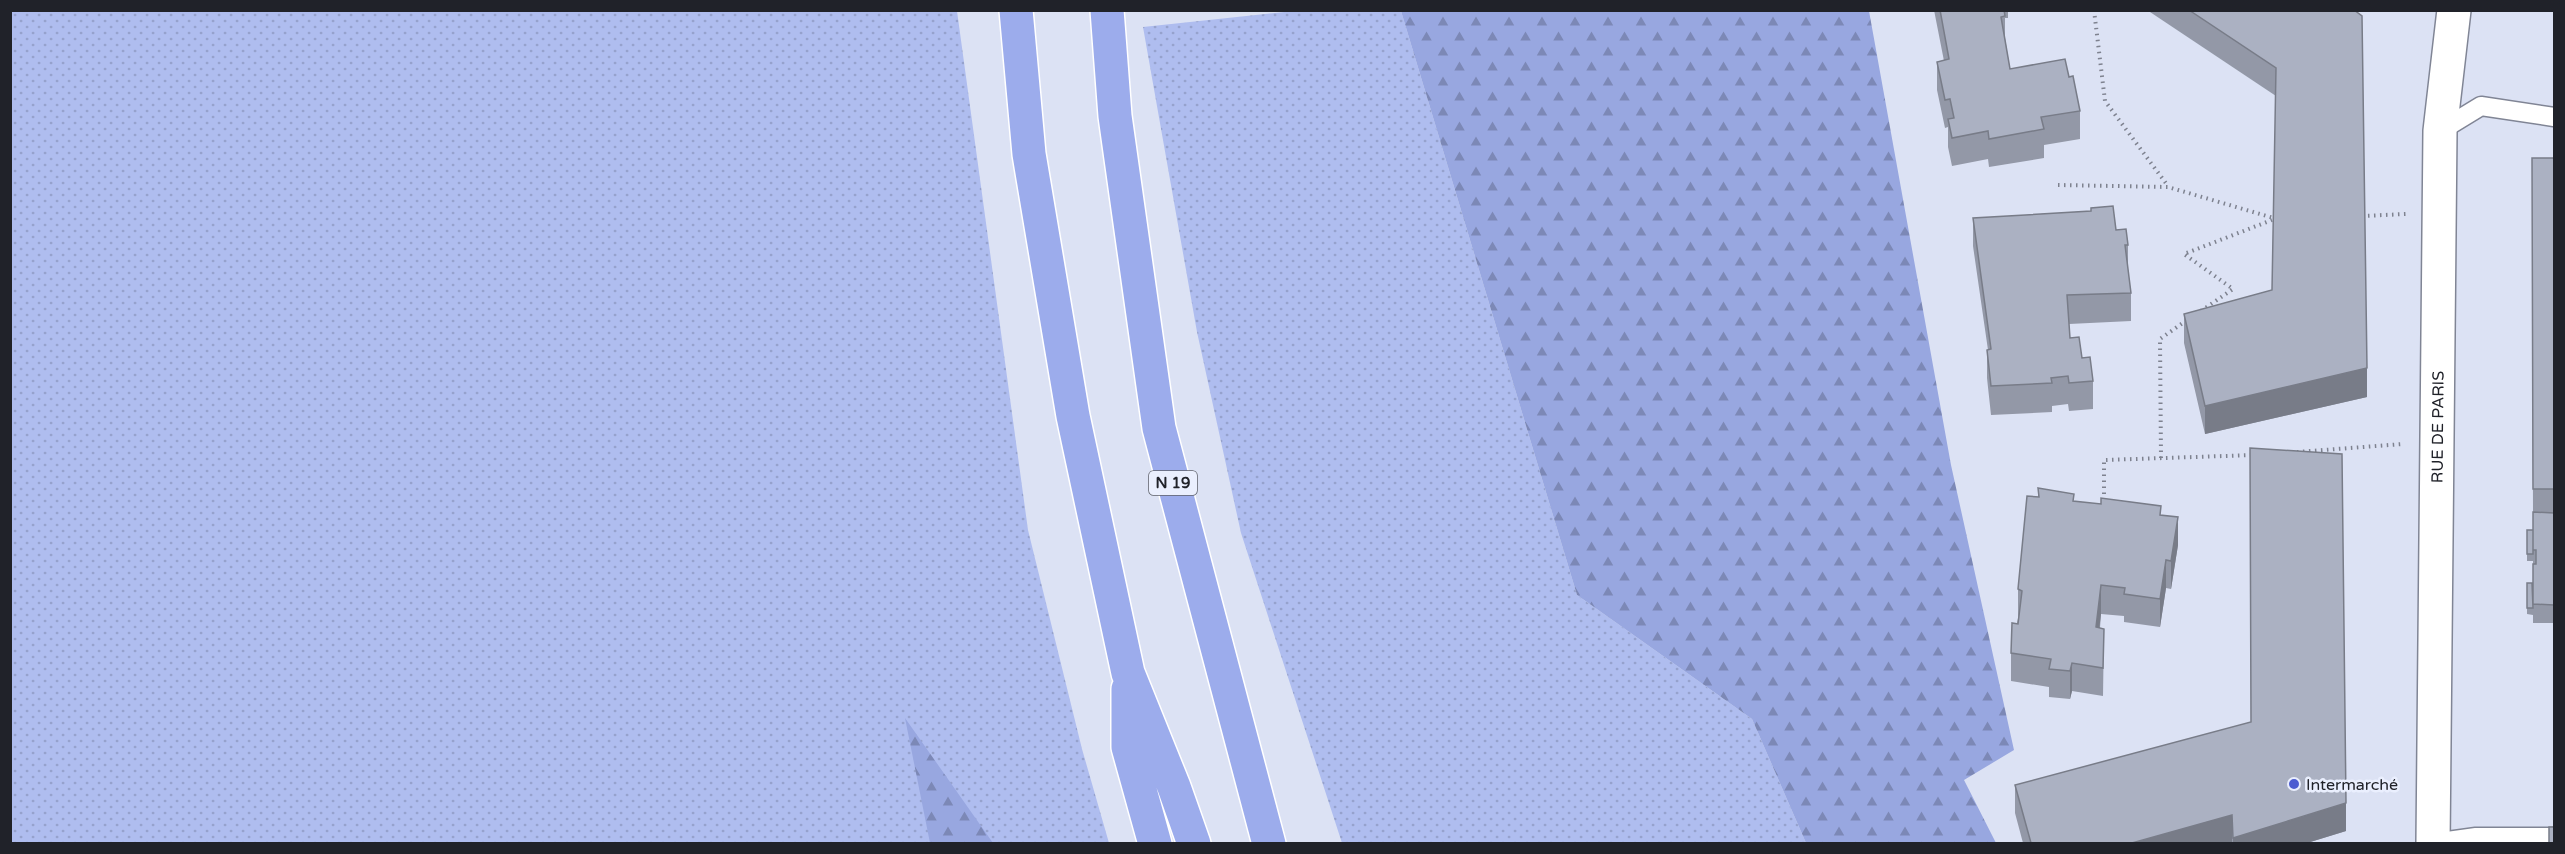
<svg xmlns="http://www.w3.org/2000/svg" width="2565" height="854" viewBox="0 0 2565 854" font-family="'Varela Round',sans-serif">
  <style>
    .grass { fill: url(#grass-dots) }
    .forest { fill: url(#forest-firs) }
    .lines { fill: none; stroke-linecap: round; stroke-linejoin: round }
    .lane-casing { stroke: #808595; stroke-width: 21 }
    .street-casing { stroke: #808595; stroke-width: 36 }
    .highway-casing { stroke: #fff; stroke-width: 36 }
    .path { stroke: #7e828f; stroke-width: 4; stroke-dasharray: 1.5 4.5; stroke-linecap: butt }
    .lane { stroke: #fff; stroke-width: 18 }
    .street { stroke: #fff; stroke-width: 33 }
    .highway { stroke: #9cacec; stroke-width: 33 }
    .wall { fill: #9398a7 }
    .shaded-wall { fill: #787c88 }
    .building { fill: #abb1c2; stroke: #787c88; stroke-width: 1.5 }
    .poi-dot { fill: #4c5cd1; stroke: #eaeffe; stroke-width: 2 }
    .labels { text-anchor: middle; stroke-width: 5; stroke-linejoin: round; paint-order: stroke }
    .shield { fill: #eaeffe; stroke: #5d6069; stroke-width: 1.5 }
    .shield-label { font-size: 15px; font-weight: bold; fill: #202229 }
    .street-label { font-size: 16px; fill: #202229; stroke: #eaeffe }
    .poi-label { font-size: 16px; fill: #202229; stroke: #eaeffe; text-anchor: start }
  </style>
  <defs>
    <pattern id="grass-dots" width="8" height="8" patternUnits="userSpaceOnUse" patternTransform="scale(1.5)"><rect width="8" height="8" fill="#afbdef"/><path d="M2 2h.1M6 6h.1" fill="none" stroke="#96a2cd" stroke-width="1.8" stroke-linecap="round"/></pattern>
    <pattern id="forest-firs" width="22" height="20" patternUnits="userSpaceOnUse" patternTransform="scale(1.5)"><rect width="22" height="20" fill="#98a7e0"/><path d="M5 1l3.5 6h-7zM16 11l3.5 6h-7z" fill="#7c88b6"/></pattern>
  </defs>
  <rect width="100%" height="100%" fill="#dce2f4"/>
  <path class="grass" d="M10,11H957L1028,530L1082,749L1109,843H11Z
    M1294,11H1401L1577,595L1752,719L1806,843H1342L1241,533L1197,332L1143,27Z"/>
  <path class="forest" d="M1401,11H1869L1951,465L2014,750L1964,780L1996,843H1806L1752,719L1577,595Z
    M905,718L993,843H930Z"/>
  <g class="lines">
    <defs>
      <path id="lane" d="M2440,131L2481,106L2554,117
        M2433,843L2476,837H2554"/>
      <g id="street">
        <path id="s1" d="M2433,844L2440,131L2454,10"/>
      </g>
      <path id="highway" d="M1016,10L1029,154L1073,416L1128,673L1174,787L1194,844
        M1107,10L1115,116L1159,428L1269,844
        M1128,689V747L1155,844"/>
    </defs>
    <use href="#lane" class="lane-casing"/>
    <use href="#street" class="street-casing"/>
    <use href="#highway" class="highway-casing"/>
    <path class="path" d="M2094,10L2105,101L2168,186
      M2058,185L2168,187L2277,219
      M2362,216L2406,214
      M2201,311L2233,289L2184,254L2272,220
      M2297,452L2403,444
      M2161,458L2160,339L2187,320
      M2104,500V460L2254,455"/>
    <use href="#lane" class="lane"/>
    <use href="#street" class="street"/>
    <use href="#highway" class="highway"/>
  </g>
  <path class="wall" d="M1934,10H2008V18H2005V38L2010,69L2069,77L2080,111V139L2044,145V158L1989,167L1988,159L1952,166L1948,147V127L1945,128L1937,90V62L1944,61Z
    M2147,10H2354L2367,397L2205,434L2184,343V314L2272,290L2276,96Z
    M2532,158H2554V623H2533V615L2527,614V583L2533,590V561H2527V530H2533V512Z
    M1973,218L2116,230L2128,245V273L2131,293V321L2069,324L2070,338L2082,358L2093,381V409L2069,411L2068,404L2052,406V412L1991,415L1987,378V350H1988L1973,246Z
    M2038,488L2074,501L2161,515L2178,545L2171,589L2166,588L2160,627L2124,622V616L2101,614L2100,628L2104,629L2103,696L2072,691L2070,699L2049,697V687L2011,681V653L2018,618V589L2038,497Z
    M2015,785L2346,831L2307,843H2023L2015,813Z"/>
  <path class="shaded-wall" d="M2367,368V397L2205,434V406Z
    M2178,517V545L2171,589V561Z
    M2166,560V588L2160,627V599Z
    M2101,585V614L2096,655V627Z
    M2072,663V691L2070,699V671Z
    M2346,803V831L2307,843H2233V838Z
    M2232,815V843H2132Z"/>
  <path class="building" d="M1940,10H2004L2005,16L2001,17L2010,69L2065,59L2069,77L2073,76L2080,111L2041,117L2044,129L1989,139L1988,131L1952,138L1948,119L1954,118L1950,99L1945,100L1937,62L1949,59Z
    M2189,10H2354L2362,16L2367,368L2205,406L2184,314L2272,290L2276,68Z
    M2532,158H2554V489H2533Z
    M2113,206L2116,230L2126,229L2128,245H2125L2131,293L2067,295L2070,338L2079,337L2082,358L2090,357L2093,381L2069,383L2068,376L2051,378L2052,383L1991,386L1987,350L1991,349L1973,218L2091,211V208Z
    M2250,448L2342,454L2346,803L2233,838L2232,815L2132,843H2031L2015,785L2251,722Z
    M2038,488L2074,494L2073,501L2101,504V498L2161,506L2160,515L2178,517L2171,561L2166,560L2160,599L2124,594L2125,588L2101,585L2096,627L2104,629L2103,668L2072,663L2070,671L2049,669L2051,659L2011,653L2012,623L2018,624L2022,591L2018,589L2027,496L2039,497Z
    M2533,512L2554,513V605L2533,604V564H2536V550H2533Z
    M2527,530H2533V554H2527Z
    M2527,583H2532L2533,608H2527Z
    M2549,827H2554V843H2549Z"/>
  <circle class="poi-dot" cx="2294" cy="784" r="6"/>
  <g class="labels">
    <rect class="shield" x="1149" y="471" width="48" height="24" rx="4.5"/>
    <g class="shield-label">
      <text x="1173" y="488">N 19</text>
    </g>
    <g class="street-label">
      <text dy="6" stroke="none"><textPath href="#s1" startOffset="417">RUE DE PARIS</textPath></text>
    </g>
    <g class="poi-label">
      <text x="2306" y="790">Intermarché</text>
    </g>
  </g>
  <rect width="2565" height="854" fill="none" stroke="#202229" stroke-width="24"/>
</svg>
